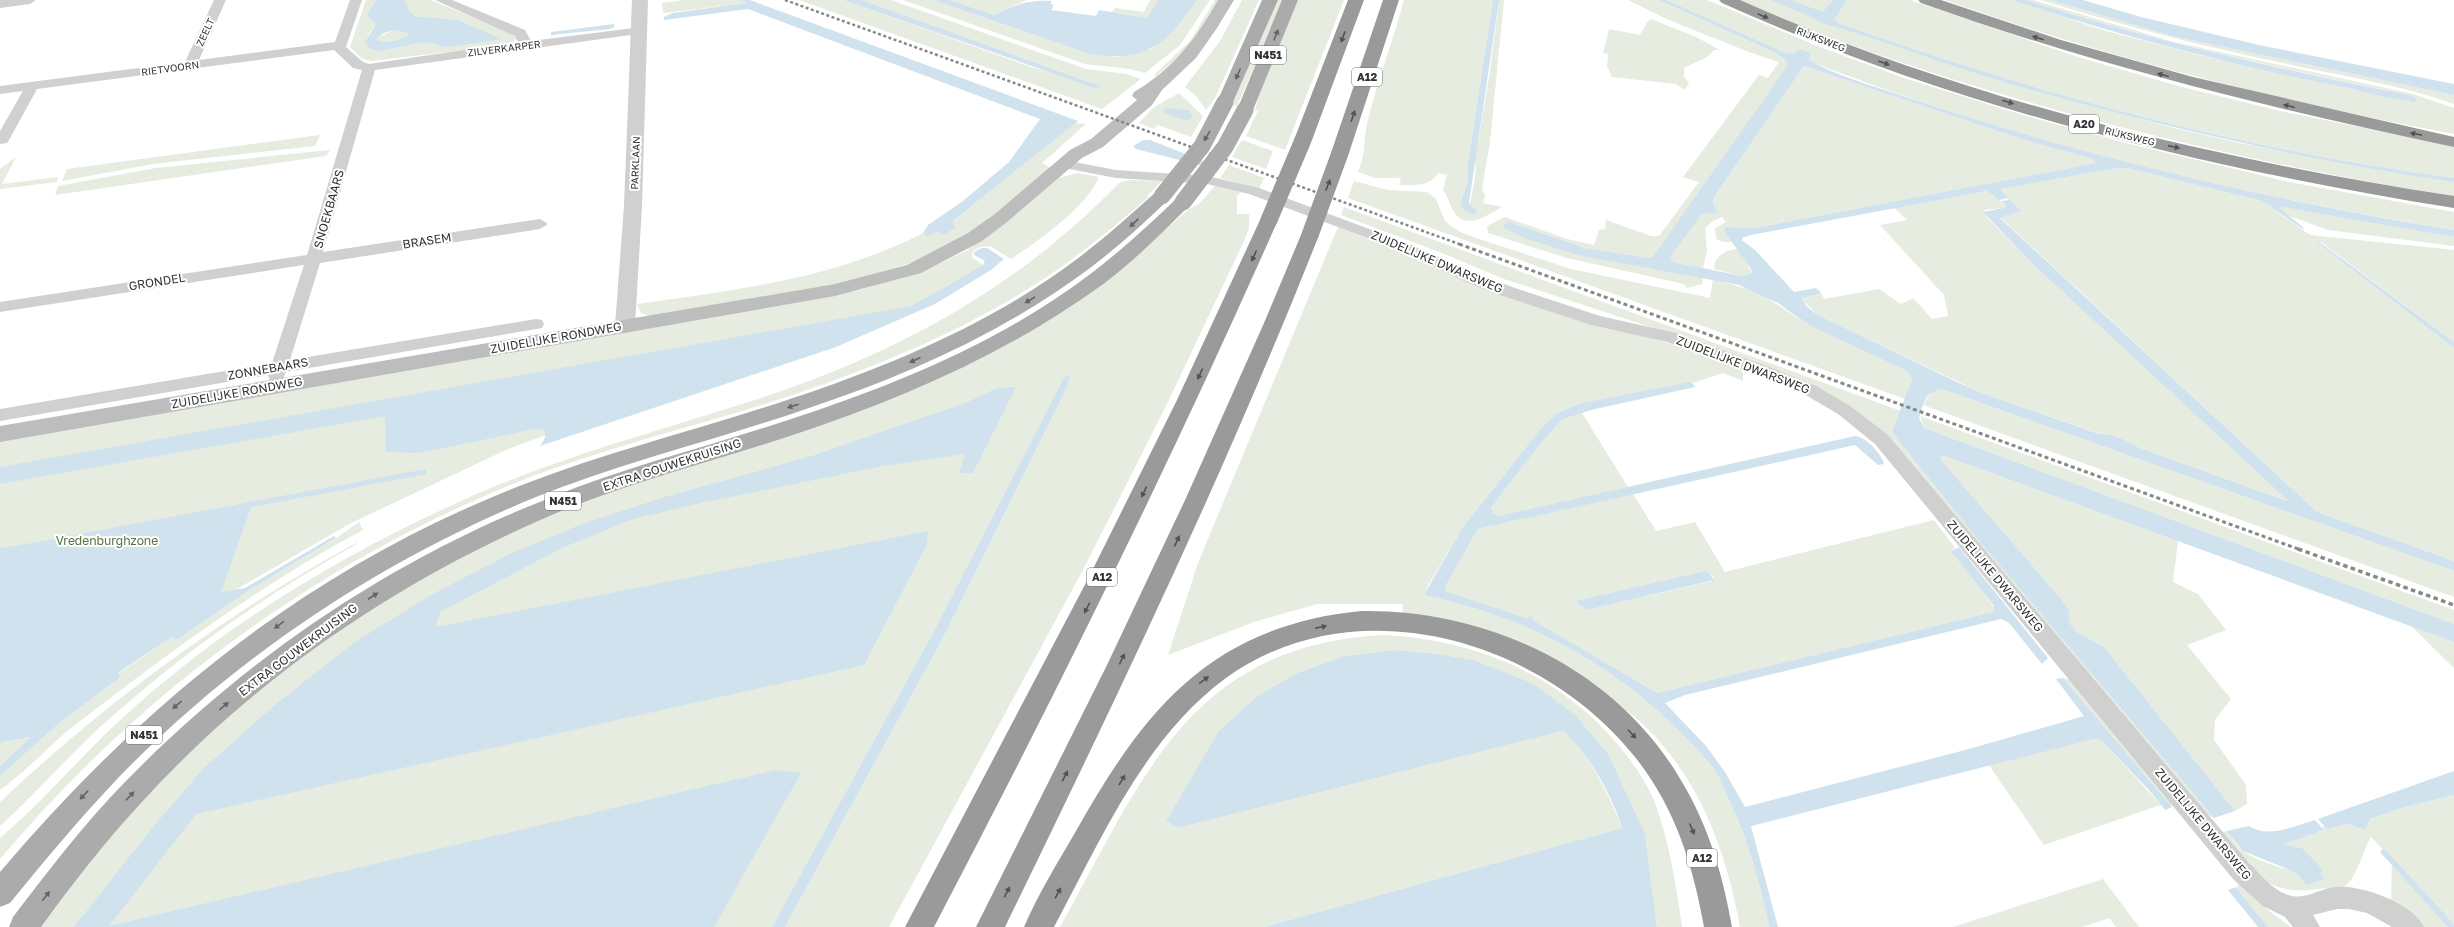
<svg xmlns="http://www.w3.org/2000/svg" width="2454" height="927" viewBox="0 0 2454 927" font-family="'Golos Text',sans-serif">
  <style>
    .green { fill: #e6ecdf; fill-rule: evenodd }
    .water { fill: #cfe2ee; fill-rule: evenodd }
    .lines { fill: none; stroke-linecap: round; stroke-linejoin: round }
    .stream-far1 { stroke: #cfe2ee; stroke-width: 5 }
    .stream { stroke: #cfe2ee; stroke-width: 6 }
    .minor { fill: #d0d0d0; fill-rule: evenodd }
    .tertiary { fill: #d0d0d0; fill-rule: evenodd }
    .secondary { fill: #bdbdbd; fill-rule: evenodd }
    .primary { fill: #ababab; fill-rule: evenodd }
    .motorway { fill: #9a9a9a; fill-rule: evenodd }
    .rail-far2 { stroke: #888; stroke-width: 2.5; stroke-dasharray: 3 2.5; stroke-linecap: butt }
    .rail-far1 { stroke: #888; stroke-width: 3; stroke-dasharray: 4 3; stroke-linecap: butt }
    .rail { stroke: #888; stroke-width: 3.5; stroke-dasharray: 4.5 3.5; stroke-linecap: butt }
    .primary-bridge { stroke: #ababab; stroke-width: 17 }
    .motorway-bridge { stroke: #9a9a9a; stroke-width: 17 }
    .oneway { fill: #525252 }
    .oneway2 { fill: #636363 }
    .labels { text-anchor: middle; stroke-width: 4; stroke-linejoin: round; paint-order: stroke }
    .far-street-label { font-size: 10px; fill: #333; stroke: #fff }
    .shield { fill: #fff; stroke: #707070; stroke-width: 1 }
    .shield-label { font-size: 11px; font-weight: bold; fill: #333 }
    .street-label { font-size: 12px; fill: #333; stroke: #fff }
    .park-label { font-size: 12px; fill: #56703f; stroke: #fff }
  </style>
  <rect width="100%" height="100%" fill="#fff"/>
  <path class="green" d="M366,0H376L368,12V17L376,24L368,35L379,51L426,42L444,47L458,20L415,16L410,12L405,0H431L516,35L517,38L513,42L481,48L372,61L362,59L350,47Z
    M684,0H740L748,3L663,13L662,3Z
    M799,0H843L1031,67L1100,86L862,0H891L1086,69L1127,74L1141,79L1102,109Z
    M903,0H933L1090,54L1116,57L1151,49L1197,0H1210L1180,45L1145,73L1130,69L1085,64Z
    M950,0H1027L994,15Z
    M1150,0H1158L1147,18L1112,12L1115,8L1144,12Z
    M1215,0H1220L1195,42L1155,77V74L1190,41Z
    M1242,0H1259L1215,98L1206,110L1196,96L1185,87L1220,41Z
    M1277,0H1283L1237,106L1232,105Z
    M1297,0H1344L1285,150L1246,136L1258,111L1255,110L1259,95Z
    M1404,0H1493L1468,163V181L1460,204L1464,210L1470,214C1469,195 1478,179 1475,160L1490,71L1499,0H1504L1490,142L1482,189L1485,196L1483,203L1502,207C1488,215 1464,232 1453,210C1449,204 1448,196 1443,190L1447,175L1438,173C1430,187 1413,185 1399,185L1401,178H1375L1358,172C1366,154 1363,143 1367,124C1377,82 1393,41 1404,0Z
    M1628,0H1659L1776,53L1787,61L1789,65L1654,257L1648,258L1585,248L1511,222L1504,224L1647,268L1703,277L1702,284L1687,288L1684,284L1567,258L1488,233L1487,226L1505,217L1567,239L1594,245L1599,230L1605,229L1606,220L1651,236H1659L1699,182L1683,177L1759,75L1768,78L1779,62L1749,52L1671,21Z
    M1666,0H1707L1820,47L1904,78L2023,115L2130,144L2289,182L2454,212V230C2237,194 2020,143 1814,63L1809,59L1785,53L1728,29Z
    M1734,0H1833L1819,20L2012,84L2174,128L2244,144L2454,182V197C2236,160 2026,110 1818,33C1790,22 1762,12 1734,0Z
    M1847,0H1910L2081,58L2182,87L2280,111L2454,146V178C2244,150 2038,94 1838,23L1835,19Z
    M1945,0H2011L2106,31L2199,55L2342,87L2418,101L2414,96C2283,69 2154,41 2026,0H2033L2174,42L2413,94L2454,108V134C2281,101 2111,59 1945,0Z
    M2041,0H2050L2176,37L2454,95V104C2399,84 2340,76 2283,63C2201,46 2121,25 2041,0Z
    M1651,19L1696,37L1720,50H1714L1707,57L1684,68V77L1689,83L1685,90L1676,84L1612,77L1607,66L1608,54L1603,53L1609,29L1640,35L1647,22Z
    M394,30L408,33V36L392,42L378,41L377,38Z
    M1804,66L2018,138L2094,159L2096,163L1755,228L1726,227L1728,236L1734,242H1723L1716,239L1715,228L1726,222L1722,217L1713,221L1705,228L1707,251L1703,268L1673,262L1670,260L1671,256L1702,214L1707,212L1712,214L1714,197Z
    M1179,93L1203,116L1191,137L1158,125L1154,129L1139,123L1154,107Z
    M1075,123L1086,124L1042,163L1050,168L1006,206L966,236L914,262L847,282L650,316L641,313L637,304C735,290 834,279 923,233L927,236L936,232L940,233L955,226L952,222Z
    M320,135L315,146L153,164L62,181L67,169Z
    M1242,140L1273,151L1266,169L1232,157Z
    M330,150L326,156L55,195L58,186L156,168Z
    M16,157L2,184L58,177L57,182L0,189V169Z
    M1229,165L1264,178L1259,189L1220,178Z
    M2118,168H2128L2262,201L2310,235L2454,250V342L2321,242H2317L2454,348V561L2317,512L2000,217L2020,211L1999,189Z
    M1077,173L1099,177C1086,208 1039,240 1011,259L990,246L980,247L973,251L972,257L983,265L941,289L911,313L655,395L508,449L349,524L184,620L2,743L32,737L0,766V439L860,290L928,269L966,251L1059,178Z
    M1128,180L1162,181L1147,196L1149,197C1115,226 1080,255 1042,280C958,335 861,373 765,404C684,429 599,450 520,481C318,562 140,693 0,859V838C42,802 78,760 118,722C218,629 337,557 461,501C559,456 664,430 767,396C901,351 1020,286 1119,183Z
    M1354,181L1388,190L1427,192L1436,199L1445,221L1451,226L1462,233L1485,241L1571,269L1710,298L1713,279L1758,292L1810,326L1907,371L1912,379L1905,399L1348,198Z
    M1215,186L1241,192L1237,196V214H1249V228L1245,239L1167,404L1083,570L889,927H785L944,636L1067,387L1071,376L1064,377L935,629L772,927H38L77,876L159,781L242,702L352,619L472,549L550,515L608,493L849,414L1115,274L1189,209L1198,205Z
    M1987,191L2006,205L2004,208L1984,210L1986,216L2037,268L2291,502L2140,448C2127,441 2114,433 2100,434L1982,393L1818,315L1802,300L1821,293L1824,299L1879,289L1901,304L1913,298L1932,319L1948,316L1944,295L1880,225L1907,220L1894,208Z
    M2272,203L2454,237V246L2328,230L2284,214Z
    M1344,207L1901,411L1892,432L1898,440L1979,541L2214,818L2201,811L1879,430L1844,403L1714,348L1504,279L1442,253L1341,215Z
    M1338,227L1555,313L1598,327L1636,334L1671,344L1738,367L1743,372V381L1723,373L1693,383L1582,403L1557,413L1542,427L1463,527L1426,589L1427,596C1523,616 1610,661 1679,731C1691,743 1705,756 1715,771C1720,778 1723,787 1727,795C1747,837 1760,882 1769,927H1740C1723,832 1685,743 1599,691C1582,680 1559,675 1540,668C1494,650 1448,632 1402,614L1403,604H1317L1254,622L1168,655L1198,563Z
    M1738,248L1752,273L1743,276L1714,269C1714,255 1726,251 1738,248Z
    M1942,389L2454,571V597L1923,405L1932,391Z
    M1582,413L1628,487L1498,516L1493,513L1491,508L1525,463L1561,420Z
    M1920,416L2454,610V624L1924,428Z
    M1942,455L2178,541L2173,582L2198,594L2226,630L2187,645L2231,699L2215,720L2214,740L2246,785L2247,804L2235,811L2104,647L2077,632L2069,623V610L2062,600L1941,460Z
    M1633,494L1656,531L1695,522L1725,572L1934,520L1955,548L1952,549L1995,609L1993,612L1657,693L1533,620L1531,617L1527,618L1445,591L1447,583L1478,529ZM1705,571L1714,577L1712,581L1587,610L1578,604V600Z
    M359,522L363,530C260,585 167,654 75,725C49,745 27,771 0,790V776L57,725L118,679L120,678L118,674L173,636L181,637L251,589L335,539Z
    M356,543L357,544C267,594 185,651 108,720C70,753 38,792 0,826V802C106,702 227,613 356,543Z
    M2411,626L2454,642V668Z
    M1382,635C1471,639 1555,672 1614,740C1630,758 1644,778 1654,800C1669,840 1676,885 1682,927H1657L1645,834L1532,683L1474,660L1439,654L1394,650L1346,656L1297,673L1196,772L1166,821L1178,828L1563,731C1591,757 1608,793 1622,828L1265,927H1060C1142,780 1189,646 1382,635Z
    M2063,678L2073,681L2171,798L2172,807Z
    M2094,739L2101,740L2161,805L2044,845L1988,764Z
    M2454,795V924L2385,849L2383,850L2371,837C2363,849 2356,882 2343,887C2338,888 2324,888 2318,889C2264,897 2253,870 2223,833L2226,831C2231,837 2236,845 2242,850C2259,864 2303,874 2324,878L2320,873L2322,870L2302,848L2283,844L2324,830L2322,827L2324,826L2327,829L2348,824L2365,830L2370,819L2405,807Z
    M2392,865L2449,927H2423L2391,902Z
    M2103,879L2139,927H2116L2109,918L2082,927H1953Z
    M2238,884L2247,888L2268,910L2291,927H2268L2237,889Z"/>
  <path class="water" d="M376,0H405L410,12L415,16L458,20L502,39L457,46L444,47L426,42L379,51L369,48L365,42L376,24L368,17V12ZM394,30L408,33V36L392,42L378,41L377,38L384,33Z
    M740,0H750L1078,121L953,221L955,228L945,234L936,232L927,237L923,233L928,225L963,201L1009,162L1040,119L748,9L664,20V17L672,13L747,3Z
    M843,0H862L1100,86L1095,88Z
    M933,0H950L994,15C1016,5 1026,0 1052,1L1050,4L1054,5L1051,10L1096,16L1099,10L1147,18L1158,0H1197C1166,44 1147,63 1090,54Z
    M1493,0H1499L1469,203L1477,211L1475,214C1467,215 1464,210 1460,204L1468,181V163Z
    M1659,0H1666L1785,53C1791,55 1794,54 1799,49L1811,53L1809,59C1826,73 1889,91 1912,99C2089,158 2270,200 2454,230V237L2277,206L2304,228L2303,229L2262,201L2128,168H2118L2000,189L2008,198L1999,200L1987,191L1751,235L1742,238V240L1756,251L1794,292L1816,288L1821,293L1802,299L1807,307L1818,315L1959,383L1982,393L2099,434C2114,433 2127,441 2140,448L2290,502L2037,268L1983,212L2004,208L2006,205L2001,201L2010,200L2021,211L2000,218L2317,512L2454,561V571L1942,389C1924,392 1924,403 1919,418L1924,428L2454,624V642L1942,455L1941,460L2062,600L2069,610V623L2077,632L2104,647L2235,811L2214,818L1979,541L1898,440L1892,432L1912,379L1907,371L1810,326L1778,303L1739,285L1578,255L1522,237L1504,228V224L1510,222L1585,248L1648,258L1653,257L1788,65L1787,61L1776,53ZM1804,66L2018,138L2093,159L2096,163L1755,228L1726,227L1724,231L1751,269L1752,273L1742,276L1673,262L1671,260V256L1702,214L1718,213L1713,204L1714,197Z
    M1771,0H1790L1823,12L1833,0H1847L1835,19L1838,23C2038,94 2244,150 2454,178V182C2305,160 2158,126 2014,85C1948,66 1884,40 1819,22L1814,18Z
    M2011,0H2026C2154,41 2283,70 2414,96L2418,101C2406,103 2366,92 2352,89C2236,66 2123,37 2011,0Z
    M2050,0H2083L2141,17L2259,45L2454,84V95L2176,37Z
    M614,24V27L610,29L551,35V32Z
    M1165,108L1188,110L1193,117L1186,121L1163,112Z
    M1143,140H1150L1211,164L1207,167L1136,149L1133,146Z
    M2318,241L2454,342V348L2317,242Z
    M982,248H987L1004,259L991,270L935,304L836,347L540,446L545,438V430L535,429L419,453L386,452L385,416L0,484V467L912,306L983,265L985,261L974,255V252Z
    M1071,375L1067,387L944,636L785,927H772L935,629L1064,377Z
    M1691,382L1695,387L1591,410L1561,420L1525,463L1491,508L1493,513L1498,516L1855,436C1865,436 1882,454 1884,464L1878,465L1855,445L1478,529L1447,583L1445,591L1527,618L1531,616L1533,620L1657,693L1993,612L1994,606L1951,551L1959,547L2048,658L2042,664L2009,623L2001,619L1685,695L1665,703L1706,746L1725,772L1745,807L1969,749L2084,716L2056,679L2063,678L2172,807L2165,810L2149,790L2101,740L2094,739L1751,826L1778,927H1769C1760,882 1747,837 1727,795C1723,787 1720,778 1715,771C1705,756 1691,743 1679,731C1610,661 1523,616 1427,596L1425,593L1463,527L1542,427L1557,413L1582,403Z
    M1016,387L973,473H959L965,454L883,466L705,502L633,519L562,548L440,612L436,627L928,531L927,544L864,665L196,814L109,926L776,770L801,773L714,927H74L153,827L202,770L276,704L355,642L431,595L510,554L582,524L665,497L812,456L968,402L997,388Z
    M251,507L221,592L245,588L334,536L336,538L251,589L181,637L175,640L173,636L118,673L121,676L118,679L57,725L0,776V766L31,737L0,743V552Z
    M1705,571L1710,574L1714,580L1587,610L1578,604V600Z
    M1394,650L1439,654L1474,660L1532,683L1575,715L1608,754L1645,834L1657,927H1265L1622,828C1611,793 1590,756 1563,731L1178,828L1166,821L1219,731L1258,696L1297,673L1345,656Z
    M2454,771V795L2405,807L2370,819L2365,830L2348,824L2327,829L2318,819Z
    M2315,820L2324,830L2284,844L2302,848L2323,870L2320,873L2325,879L2306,885L2297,873L2243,851L2226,831L2249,826C2268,839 2294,826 2315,820Z
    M2384,848L2454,924V927H2448L2380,852Z
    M2236,887L2237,889L2268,927H2258L2228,890Z"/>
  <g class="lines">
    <path class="stream-far1" d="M8,550L424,472"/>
    <path class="stream" d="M0,551L13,549"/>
    <path class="minor" d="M0,0H36L30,4L0,8Z
      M214,0H226L199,60L335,42L350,0H362L346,47L363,62L369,64L518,42L515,36L435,0H452L525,30L531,41L642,27L644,30L642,33L638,34L375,70L323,252L540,219L548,224L540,229L320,263L290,360L536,319L542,320L544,324L542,328L536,329L286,372L282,381L276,383L270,381L268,375L0,421V409L272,363L304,265L0,312V302L307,255L362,70L353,68L334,50L37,89L9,140L7,143L0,144V131L23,91L0,94V86L185,62Z
      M1064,160L1116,170L1207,176L1259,188L1407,243L1478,274L1515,288L1600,316L1676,333L1772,368L1816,386L1850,406L1887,434L2249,863C2261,875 2275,893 2292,896C2306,899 2322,888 2336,887C2361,884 2414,904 2424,927H2392L2367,913L2349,909H2337L2313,915L2320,927H2293L2285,917L2263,906L2233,879L1875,444L1838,414L1804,394L1760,376L1667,342L1591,325L1503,296L1466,282L1397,249L1249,194L1207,184L1116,178L1059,167L1057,164Z"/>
    <path class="tertiary" d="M632,0H648L642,206L635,326L632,331L625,333L618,331L615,326L624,206Z"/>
    <path class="secondary" d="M1218,0H1234L1217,28L1196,58L1162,90L1152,105L1103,147L1082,158L1007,222L982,241L921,273L835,296L0,442V426L835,284L907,265L968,233L995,214L1070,150L1091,139L1137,100L1132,96L1134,92C1172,70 1197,38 1218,0Z"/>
    <path class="primary" d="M1262,0H1278L1233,102L1231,106H1219L1217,102Z
      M1282,0H1298L1253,110L1251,114H1239L1237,110Z
      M1162,191L1168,192L1171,196L1168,200C1143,224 1118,247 1090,268C1005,332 906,376 806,409C716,440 624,462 536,497C380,561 237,656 119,777C81,817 45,860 10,903L0,907V872C146,700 311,567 522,485C609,451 701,429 790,399C890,366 992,323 1077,259C1105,238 1130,215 1156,192Z
      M1183,196L1189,198L1192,202L1189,206C1161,234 1134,261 1102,285C1008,353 900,400 790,436C716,460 639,480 566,509C406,575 258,674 141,803C105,842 72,884 41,927H9L13,917C48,871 84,824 125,782C246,658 390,560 552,497C626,467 703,448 779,423C888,388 1001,343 1093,272C1123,249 1150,224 1177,198Z"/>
    <path class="motorway" d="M1348,0H1364L1312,140L1309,144H1297L1294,140Z
      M1383,0H1399L1349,153L1346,157H1334L1331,153Z
      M1719,0H1740C1963,99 2213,159 2454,196V208C2204,168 1953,107 1722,3Z
      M1918,0H1941L2061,40L2193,77L2454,137V147C2273,109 2095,65 1921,3Z
      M1269,214L1275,216L1278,220C1172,460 1056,694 934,927H905L1089,577L1177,400L1260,220L1263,216Z
      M1310,229L1317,231L1319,235C1226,471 1116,699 1005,927H976L1107,665L1186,498L1264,323L1301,235L1303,231Z
      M1361,611C1488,609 1617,669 1682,782C1709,827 1723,876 1732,927H1704C1693,865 1675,807 1635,757C1541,639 1355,585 1226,678C1144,738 1101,840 1054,927H1024C1038,894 1058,862 1076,831C1145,708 1212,626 1361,611Z"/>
    <path class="rail-far2" d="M785,0L1462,245"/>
    <path class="rail-far1" d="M1459,244L2301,550"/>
    <path class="rail" d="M2298,549L2454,605"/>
    <path class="primary-bridge" d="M1162,196L1202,146L1225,102
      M1183,202L1225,147L1245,110"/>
    <path class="motorway-bridge" d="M1269,220L1303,140
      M1310,235L1340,153"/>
  </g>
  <defs><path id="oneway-solid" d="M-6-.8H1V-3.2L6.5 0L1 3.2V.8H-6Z"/></defs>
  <g class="oneway">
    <use href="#oneway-solid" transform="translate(1763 16) rotate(23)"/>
    <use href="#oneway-solid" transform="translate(1343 37) rotate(110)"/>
    <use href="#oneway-solid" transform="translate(2038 38) rotate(-162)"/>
    <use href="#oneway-solid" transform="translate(1884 63) rotate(20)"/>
    <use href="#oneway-solid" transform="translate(2163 75) rotate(-165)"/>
    <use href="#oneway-solid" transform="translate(2008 102) rotate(17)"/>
    <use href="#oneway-solid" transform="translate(2289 106) rotate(-166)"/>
    <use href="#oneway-solid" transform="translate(1353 116) rotate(-71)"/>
    <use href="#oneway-solid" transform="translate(2416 134) rotate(-169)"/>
    <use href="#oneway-solid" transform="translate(2174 147) rotate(13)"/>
    <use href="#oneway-solid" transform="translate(1328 185) rotate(-69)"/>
    <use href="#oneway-solid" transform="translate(1254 256) rotate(114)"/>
    <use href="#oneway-solid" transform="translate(1200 374) rotate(115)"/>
    <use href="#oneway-solid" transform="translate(1144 492) rotate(116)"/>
    <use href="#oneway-solid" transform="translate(1177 541) rotate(-65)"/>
    <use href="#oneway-solid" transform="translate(1087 608) rotate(117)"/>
    <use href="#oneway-solid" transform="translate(1321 627) rotate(-12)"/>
    <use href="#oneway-solid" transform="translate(1122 659) rotate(-64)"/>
    <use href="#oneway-solid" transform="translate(1204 680) rotate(-38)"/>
    <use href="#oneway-solid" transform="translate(1632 734) rotate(48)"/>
    <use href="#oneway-solid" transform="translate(1065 776) rotate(-63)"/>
    <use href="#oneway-solid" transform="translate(1122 780) rotate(-59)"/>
    <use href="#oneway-solid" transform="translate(1692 829) rotate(67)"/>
    <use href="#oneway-solid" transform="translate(1007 892) rotate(-63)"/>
    <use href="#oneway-solid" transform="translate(1058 893) rotate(-61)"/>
  </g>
  <g class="oneway2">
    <use href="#oneway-solid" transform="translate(1276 35) rotate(-68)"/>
    <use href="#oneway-solid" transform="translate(1238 74) rotate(113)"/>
    <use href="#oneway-solid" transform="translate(1207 136) rotate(121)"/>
    <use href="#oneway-solid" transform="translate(1134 223) rotate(137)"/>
    <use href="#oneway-solid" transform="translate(1030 300) rotate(149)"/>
    <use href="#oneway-solid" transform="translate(915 360) rotate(156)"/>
    <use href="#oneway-solid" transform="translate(793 406) rotate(162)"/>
    <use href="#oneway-solid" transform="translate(373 596) rotate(-33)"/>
    <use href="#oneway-solid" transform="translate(279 625) rotate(144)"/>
    <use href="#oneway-solid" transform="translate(177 705) rotate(139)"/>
    <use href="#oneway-solid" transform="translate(224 706) rotate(-41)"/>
    <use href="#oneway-solid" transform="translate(84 795) rotate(133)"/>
    <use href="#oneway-solid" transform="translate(130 796) rotate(-47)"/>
    <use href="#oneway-solid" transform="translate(46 896) rotate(-52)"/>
  </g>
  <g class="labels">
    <g class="far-street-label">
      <text transform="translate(205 32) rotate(-65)" y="4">ZEELT</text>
      <text transform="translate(1821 39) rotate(21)" y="4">RIJKSWEG</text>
      <text transform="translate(504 48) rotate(-7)" y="4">ZILVERKARPER</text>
      <text transform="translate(170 68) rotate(-8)" y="4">RIETVOORN</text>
      <text transform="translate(2130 136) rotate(14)" y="4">RIJKSWEG</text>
      <text transform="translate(635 163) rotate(-88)" y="4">PARKLAAN</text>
    </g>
    <g class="shield">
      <rect x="1250" y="46" width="36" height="18" rx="3"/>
      <rect x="1352" y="68" width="30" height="18" rx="3"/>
      <rect x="2069" y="115" width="30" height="18" rx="3"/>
      <rect x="545" y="492" width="36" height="18" rx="3"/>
      <rect x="1087" y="568" width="30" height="18" rx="3"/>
      <rect x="126" y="726" width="36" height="18" rx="3"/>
      <rect x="1687" y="849" width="30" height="18" rx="3"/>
    </g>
    <g class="shield-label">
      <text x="1268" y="59">N451</text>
      <text x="1367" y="81">A12</text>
      <text x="2084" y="128">A20</text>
      <text x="563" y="505">N451</text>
      <text x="1102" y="581">A12</text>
      <text x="144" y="739">N451</text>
      <text x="1702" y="862">A12</text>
    </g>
    <g class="street-label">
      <text transform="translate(329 209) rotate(-74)" y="4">SNOEKBAARS</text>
      <text transform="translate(427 241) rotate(-9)" y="4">BRASEM</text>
      <text transform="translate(1437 262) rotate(23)" y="4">ZUIDELIJKE DWARSWEG</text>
      <text transform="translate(157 282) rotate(-9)" y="4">GRONDEL</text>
      <text transform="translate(556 338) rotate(-10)" y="4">ZUIDELIJKE RONDWEG</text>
      <text transform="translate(1743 365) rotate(21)" y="4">ZUIDELIJKE DWARSWEG</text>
      <text transform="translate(268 369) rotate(-10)" y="4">ZONNEBAARS</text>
      <text transform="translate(237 393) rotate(-10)" y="4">ZUIDELIJKE RONDWEG</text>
      <text transform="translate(672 465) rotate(-18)" y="4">EXTRA GOUWEKRUISING</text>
      <text transform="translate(1995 576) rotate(50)" y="4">ZUIDELIJKE DWARSWEG</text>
      <text transform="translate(298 650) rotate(-37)" y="4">EXTRA GOUWEKRUISING</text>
      <text transform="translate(2203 824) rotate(50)" y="4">ZUIDELIJKE DWARSWEG</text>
    </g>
    <g class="park-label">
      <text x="107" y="545">Vredenburghzone</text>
    </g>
  </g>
</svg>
